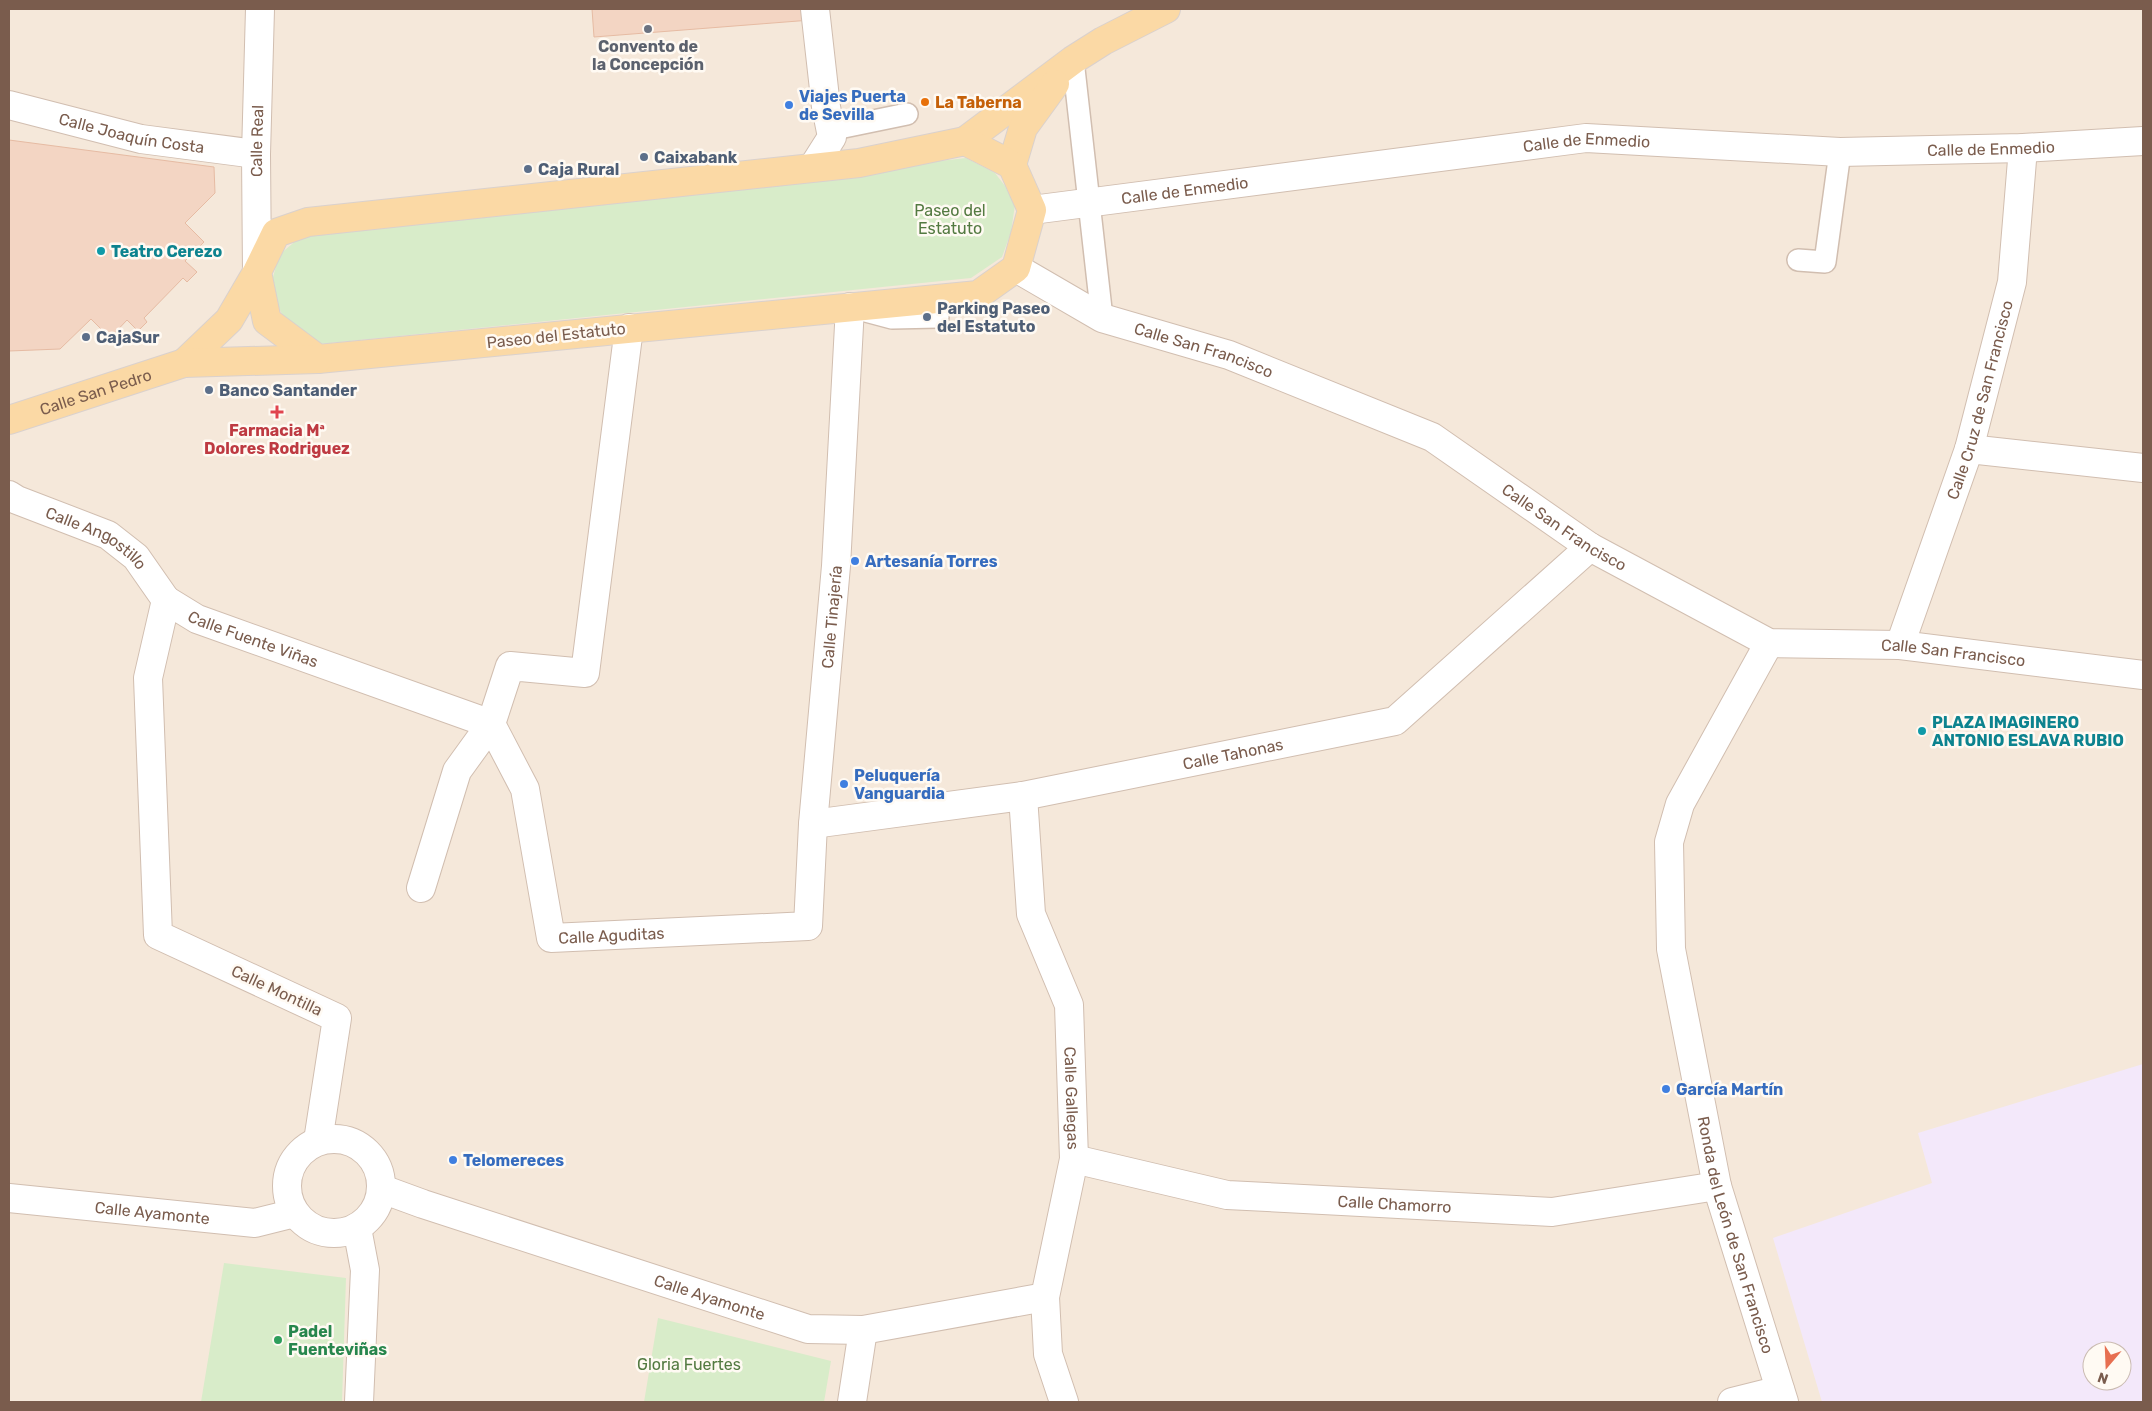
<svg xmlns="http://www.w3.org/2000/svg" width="2152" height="1411" viewBox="0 0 2152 1411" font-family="Rubik,sans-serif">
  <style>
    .residential { fill: #f5e8da; fill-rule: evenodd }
    .education { fill: #f3e8fa; fill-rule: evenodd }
    .green { fill: #d8ecc9 }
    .building { fill: #f3d5c3; stroke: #e6bba3 }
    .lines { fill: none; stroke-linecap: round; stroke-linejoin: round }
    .service-casing { stroke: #d1beb0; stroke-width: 24 }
    .pedestrian-casing { stroke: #d1beb0; stroke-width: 30 }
    .minor-casing { stroke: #d1beb0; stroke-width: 30 }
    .tertiary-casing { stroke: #d1beb0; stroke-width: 30 }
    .primary-casing { stroke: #dad1cd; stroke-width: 30 }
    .service { stroke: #fff; stroke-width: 21 }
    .pedestrian { stroke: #fff; stroke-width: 28 }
    .minor { stroke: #fff; stroke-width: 28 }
    .tertiary { stroke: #fff; stroke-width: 28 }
    .primary { stroke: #fbd9a5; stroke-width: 28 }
    .worship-dot { fill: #6b7280; stroke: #fffaf3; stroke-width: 2 }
    .food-dot { fill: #e8710a; stroke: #fffaf3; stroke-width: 2 }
    .shop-dot { fill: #3f7fe0; stroke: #fffaf3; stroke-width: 2 }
    .service-dot { fill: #5c6f8a; stroke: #fffaf3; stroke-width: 2 }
    .culture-dot { fill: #0f9aa8; stroke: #fffaf3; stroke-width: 2 }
    .health-dot { fill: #e0444e; stroke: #fffaf3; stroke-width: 2 }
    .leisure-dot { fill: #2e9e5b; stroke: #fffaf3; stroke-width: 2 }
    .labels { text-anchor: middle; stroke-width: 5; stroke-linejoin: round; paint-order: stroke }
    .worship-label { font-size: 16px; font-weight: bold; fill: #5b616d; stroke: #fffaf3 }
    .shop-label { font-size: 16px; font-weight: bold; fill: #366cbe; stroke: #fffaf3; text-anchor: start }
    .food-label { font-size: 16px; font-weight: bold; fill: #c56008; stroke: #fffaf3; text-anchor: start }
    .street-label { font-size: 16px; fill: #7a5c4d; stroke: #fffaf3 }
    .service-label { font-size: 16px; font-weight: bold; fill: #4e5e75; stroke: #fffaf3; text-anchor: start }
    .park-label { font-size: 16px; fill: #537a41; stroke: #fffaf3 }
    .culture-label { font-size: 16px; font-weight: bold; fill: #0d838f; stroke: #fffaf3; text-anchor: start }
    .health-label { font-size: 16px; font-weight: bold; fill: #be3a42; stroke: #fffaf3 }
    .leisure-label { font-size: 16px; font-weight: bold; fill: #27864d; stroke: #fffaf3; text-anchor: start }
  </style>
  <rect width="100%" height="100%" fill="#fdf6ec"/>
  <path class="residential" d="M9,9H2143V1402H9ZM2092,1351H2122V1381H2092Z"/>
  <path class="education" d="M2143,1064V1402H1822L1773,1238L1932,1183L1918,1133ZM2092,1351H2122V1381H2092Z"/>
  <path class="green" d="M966,158L995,173L1005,186L1015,205L1011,232L1002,257L971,278L320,344L285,321L270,288L279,255L305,233Z
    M224,1263L346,1278L342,1402H201Z
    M658,1318L831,1361L824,1402H644Z"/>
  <path class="building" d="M592,9H810L811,20L594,37Z
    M9,140L214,167L215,193L185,223L204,242L185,261L197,272L187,282L183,278L144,318L147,322L138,331L127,320L110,338L91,319L60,349L9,351Z"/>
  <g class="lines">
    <defs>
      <path id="service" d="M1073,60L1102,318
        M832,137L839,128L907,114
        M1798,260L1825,262L1840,152
        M862,310L892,318L938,317"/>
      <path id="pedestrian" d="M491,724L510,666L585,673L629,328"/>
      <g id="minor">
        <path d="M813,167L832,137L826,107L815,9"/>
        <path d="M1969,449L2143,468"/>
        <path id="s1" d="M9,495L17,500L108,535L136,557L166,600"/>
        <path id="s2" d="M1900,645L1969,449L2012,282L2023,148"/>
        <path id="s3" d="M491,724L525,789L551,938L808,926L813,824L836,566L850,307"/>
        <path id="s4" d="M1023,796L1031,914L1069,1005L1074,1159L1045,1297L1048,1354L1064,1402"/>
        <path id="s5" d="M813,824L1023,796L1395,721L1590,547"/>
        <path d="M421,888L457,771L491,724"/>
        <circle cx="334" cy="1186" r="47"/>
        <path id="s6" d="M318,1141L337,1018L158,935L148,678L166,600L197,619L491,724"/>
        <path id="s7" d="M1074,1159L1227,1195L1552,1212L1717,1186"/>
        <path id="s8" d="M382,1189L423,1204L808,1329L863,1330L1045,1297"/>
        <path id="s9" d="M9,1198L255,1223L295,1213"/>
        <path d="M357,1228L365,1270L359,1402"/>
        <path d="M852,1402L863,1330"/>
        <path d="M1732,1402L1780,1390"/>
      </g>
      <g id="tertiary">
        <path id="s10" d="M9,105L141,139L256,154"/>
        <path id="s11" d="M1032,210L1586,138L1840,152L2023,148L2143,141"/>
        <path id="s12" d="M1016,268L1102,318L1229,355L1432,437L1590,547L1769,643L1900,645L2143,675"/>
        <path id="s13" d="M257,272L256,154L260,9"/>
        <path id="s14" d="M1769,643L1680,804L1669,842L1671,949L1717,1186L1784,1402"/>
      </g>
      <g id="primary">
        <path d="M965,141L1073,60L1103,41L1166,9"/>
        <path d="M1012,165L1023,128L1055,84"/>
        <path d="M184,363L229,320L257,272L276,233L308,222L859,163L965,141L1012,165L1032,210L1016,268L978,295L318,359L267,321L257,272"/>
        <path id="s15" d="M9,420L184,363L318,359"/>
      </g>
    </defs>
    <use href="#service" class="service-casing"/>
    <use href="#pedestrian" class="pedestrian-casing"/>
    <use href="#minor" class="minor-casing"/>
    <use href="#tertiary" class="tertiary-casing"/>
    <use href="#primary" class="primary-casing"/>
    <use href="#service" class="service"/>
    <use href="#pedestrian" class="pedestrian"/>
    <use href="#minor" class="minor"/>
    <use href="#tertiary" class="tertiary"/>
    <use href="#primary" class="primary"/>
  </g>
  <circle class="worship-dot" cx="648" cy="29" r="5"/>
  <circle class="food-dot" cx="925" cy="102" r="5"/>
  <g class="shop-dot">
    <circle cx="789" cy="105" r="5"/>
    <circle cx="855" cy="561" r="5"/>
    <circle cx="844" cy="784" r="5"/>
    <circle cx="1666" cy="1089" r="5"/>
    <circle cx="453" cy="1160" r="5"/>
  </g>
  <g class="service-dot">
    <circle cx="644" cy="157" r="5"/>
    <circle cx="528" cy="169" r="5"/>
    <circle cx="927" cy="317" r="5"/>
    <circle cx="86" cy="337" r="5"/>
    <circle cx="209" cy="390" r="5"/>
  </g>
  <g class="culture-dot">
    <circle cx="101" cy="251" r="5"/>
    <circle cx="1922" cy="731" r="5"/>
  </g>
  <path class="health-dot" d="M274.5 404.5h5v5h5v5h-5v5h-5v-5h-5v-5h5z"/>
  <circle class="leisure-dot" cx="278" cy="1340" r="5"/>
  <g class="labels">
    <g class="worship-label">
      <text x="648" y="52">Convento de<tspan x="648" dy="18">la Concepción</tspan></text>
    </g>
    <g class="shop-label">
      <text x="799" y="102">Viajes Puerta<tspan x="799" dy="18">de Sevilla</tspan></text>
      <text x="865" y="567">Artesanía Torres</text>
      <text x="854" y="781">Peluquería<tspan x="854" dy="18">Vanguardia</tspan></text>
      <text x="1676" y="1095">García Martín</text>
      <text x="463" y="1166">Telomereces</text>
    </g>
    <g class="food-label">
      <text x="935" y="108">La Taberna</text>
    </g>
    <g class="street-label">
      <text dy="6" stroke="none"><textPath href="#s10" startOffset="126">Calle Joaquín Costa</textPath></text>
      <text dy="6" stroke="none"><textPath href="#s13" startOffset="131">Calle Real</textPath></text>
      <text dy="6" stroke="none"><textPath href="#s11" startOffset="559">Calle de Enmedio</textPath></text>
      <text dy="6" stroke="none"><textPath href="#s11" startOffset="964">Calle de Enmedio</textPath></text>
      <text dy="6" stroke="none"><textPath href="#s11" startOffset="154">Calle de Enmedio</textPath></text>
      <text transform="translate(556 335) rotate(-6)" y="6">Paseo del Estatuto</text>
      <text dy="6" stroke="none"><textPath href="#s12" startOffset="206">Calle San Francisco</textPath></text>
      <text dy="6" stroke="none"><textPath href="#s15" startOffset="91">Calle San Pedro</textPath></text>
      <text dy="6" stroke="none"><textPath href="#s2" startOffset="258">Calle Cruz de San Francisco</textPath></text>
      <text dy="6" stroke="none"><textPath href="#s12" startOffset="611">Calle San Francisco</textPath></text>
      <text dy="6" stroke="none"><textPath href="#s1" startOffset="98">Calle Angostillo</textPath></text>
      <text dy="6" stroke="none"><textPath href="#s3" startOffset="792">Calle Tinajería</textPath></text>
      <text dy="6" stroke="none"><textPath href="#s6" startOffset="755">Calle Fuente Viñas</textPath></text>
      <text dy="6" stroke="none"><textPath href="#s12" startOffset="1031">Calle San Francisco</textPath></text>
      <text dy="6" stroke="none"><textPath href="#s5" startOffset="426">Calle Tahonas</textPath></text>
      <text dy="6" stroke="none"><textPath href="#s3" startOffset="285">Calle Aguditas</textPath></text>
      <text transform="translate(277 990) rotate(25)" y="6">Calle Montilla</text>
      <text dy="6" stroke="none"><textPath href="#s4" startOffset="310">Calle Gallegas</textPath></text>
      <text dy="6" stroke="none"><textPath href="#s7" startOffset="325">Calle Chamorro</textPath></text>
      <text dy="6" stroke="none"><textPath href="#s9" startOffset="144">Calle Ayamonte</textPath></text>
      <text dy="6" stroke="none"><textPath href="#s14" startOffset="624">Ronda del León de San Francisco</textPath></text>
      <text dy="6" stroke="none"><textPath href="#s8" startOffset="345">Calle Ayamonte</textPath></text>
    </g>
    <g class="service-label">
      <text x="654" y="163">Caixabank</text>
      <text x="538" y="175">Caja Rural</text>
      <text x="937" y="314">Parking Paseo<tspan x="937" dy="18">del Estatuto</tspan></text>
      <text x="96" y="343">CajaSur</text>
      <text x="219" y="396">Banco Santander</text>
    </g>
    <g class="park-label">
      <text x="950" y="216">Paseo del<tspan x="950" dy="18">Estatuto</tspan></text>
      <text x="689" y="1370">Gloria Fuertes</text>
    </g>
    <g class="culture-label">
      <text x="111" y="257">Teatro Cerezo</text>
      <text x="1932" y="728">PLAZA IMAGINERO<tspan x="1932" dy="18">ANTONIO ESLAVA RUBIO</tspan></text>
    </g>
    <g class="health-label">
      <text x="277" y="436">Farmacia Mª<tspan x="277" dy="18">Dolores Rodriguez</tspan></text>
    </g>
    <g class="leisure-label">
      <text x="288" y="1337">Padel<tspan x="288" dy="18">Fuenteviñas</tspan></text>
    </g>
  </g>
  <rect width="2152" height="1411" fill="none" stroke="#7a5c4d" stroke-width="20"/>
  <g transform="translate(2107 1366) rotate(199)"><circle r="24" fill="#fffaf3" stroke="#cabbb1"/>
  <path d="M0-4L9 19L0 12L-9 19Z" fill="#e76f51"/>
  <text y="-8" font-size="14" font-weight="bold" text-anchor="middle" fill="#7a5c4d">N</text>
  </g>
</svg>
